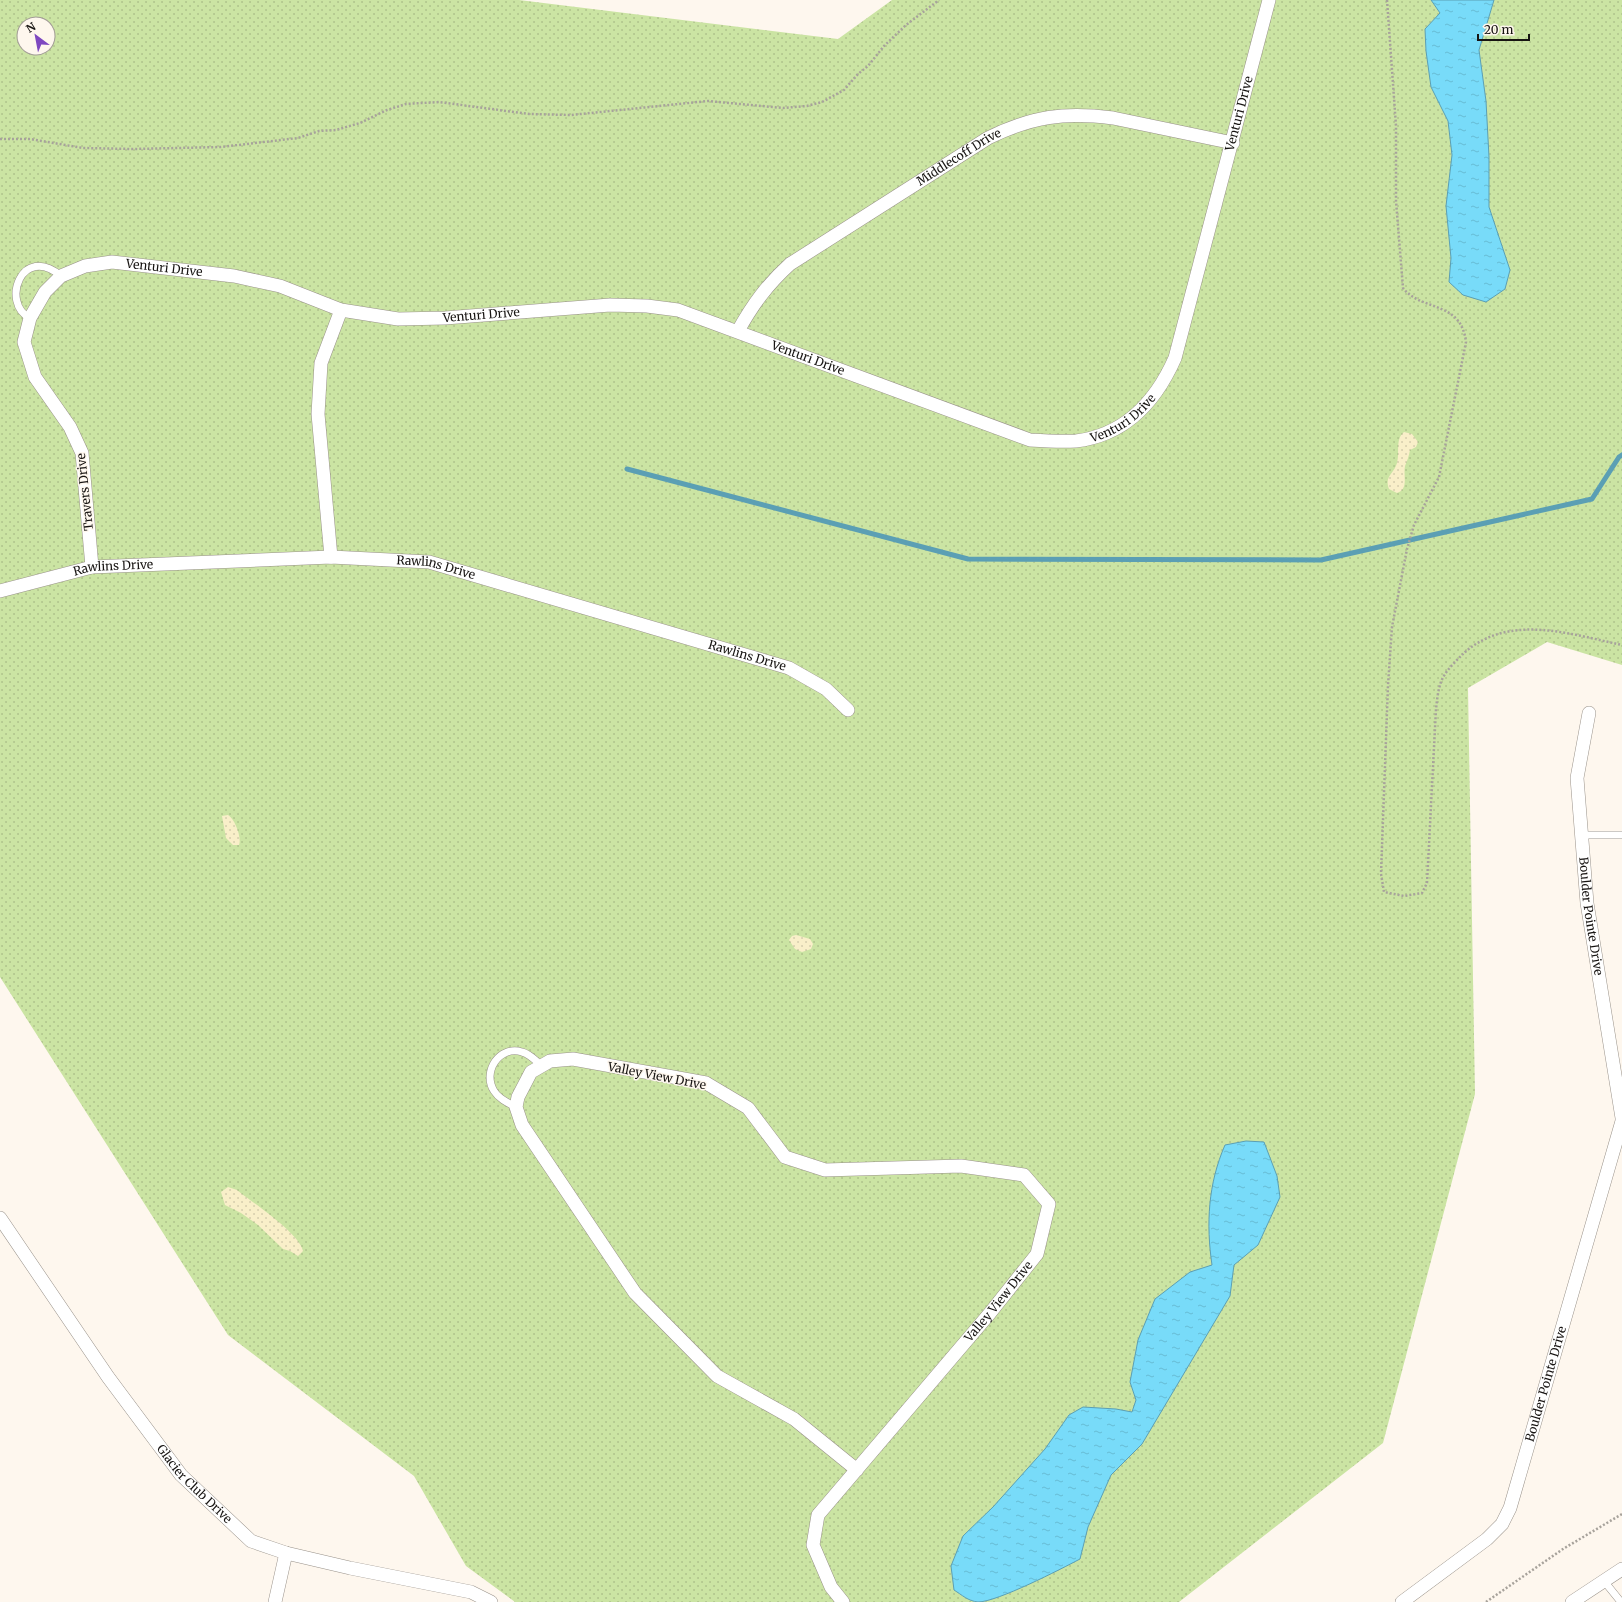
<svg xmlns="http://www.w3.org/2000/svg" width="1622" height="1602" viewBox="0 0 1622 1602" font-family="Merriweather,serif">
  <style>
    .grass { fill: url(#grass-dots); fill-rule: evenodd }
    .sand { fill: url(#sand-dots) }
    .water { fill: url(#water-ripples); stroke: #5b9fb4 }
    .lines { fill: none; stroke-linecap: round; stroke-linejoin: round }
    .stream { stroke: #5b9fb4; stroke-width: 5 }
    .lane-casing { stroke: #99928a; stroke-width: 8 }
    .street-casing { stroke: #99928a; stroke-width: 14 }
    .path { stroke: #a7a29b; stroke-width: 2.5; stroke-dasharray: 2 2; stroke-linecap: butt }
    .lane { stroke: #fff; stroke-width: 7 }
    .street { stroke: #fff; stroke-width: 13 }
    .labels { text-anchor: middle; stroke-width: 3; stroke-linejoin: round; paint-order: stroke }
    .street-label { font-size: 12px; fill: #171412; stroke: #fef7ee }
  </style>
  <defs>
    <pattern id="grass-dots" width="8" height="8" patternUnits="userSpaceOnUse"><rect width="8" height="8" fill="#cbe4a3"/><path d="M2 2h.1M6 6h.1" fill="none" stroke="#aec38b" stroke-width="1.8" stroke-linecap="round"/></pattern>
    <pattern id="sand-dots" width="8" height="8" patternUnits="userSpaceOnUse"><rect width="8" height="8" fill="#f9efc9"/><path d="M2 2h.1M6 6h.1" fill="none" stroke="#d5ccac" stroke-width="1.8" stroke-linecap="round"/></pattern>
    <pattern id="water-ripples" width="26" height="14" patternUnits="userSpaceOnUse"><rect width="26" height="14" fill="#78dbf9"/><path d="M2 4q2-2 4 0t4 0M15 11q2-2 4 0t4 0" fill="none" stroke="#67bbd4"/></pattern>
  </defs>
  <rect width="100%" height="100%" fill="#fef7ee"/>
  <path class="grass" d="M0,0H519L838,39L892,0H1622V665L1547,642L1468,688L1475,1094L1383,1443L1179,1602H515L466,1566L414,1476L228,1335L0,977ZM24,24H48V48H24Z"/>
  <path class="sand" d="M1404,432L1412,434L1418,442L1416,447L1410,450C1409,456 1407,461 1405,466C1403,476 1409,489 1397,493L1389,489C1384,476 1394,474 1397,463C1400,453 1395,439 1404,432Z
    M228,815C235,819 242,838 239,845H233L226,838L222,816Z
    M796,935L810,939L813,944L811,949L802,952L795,949L789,940L792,936Z
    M228,1187L237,1190C253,1203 299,1233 303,1251L298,1256L290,1251L283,1249L258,1225L241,1213L225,1205L221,1192Z"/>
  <path class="water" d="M1431,0H1494L1479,50L1486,101L1489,157V207L1510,270L1505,289L1486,302L1463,295L1449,282L1451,258L1446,206L1452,155L1448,121L1431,87L1426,51L1425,29L1440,13Z
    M1246,1141L1264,1142L1277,1176L1280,1197L1258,1245L1234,1265L1230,1296L1142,1444L1111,1475L1088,1527L1080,1559C1061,1569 997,1602 978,1602C968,1601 962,1595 954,1590L951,1566L963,1536L993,1507L1045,1449L1069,1415L1083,1407L1116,1409L1132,1412L1136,1400L1130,1382L1138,1340L1155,1299L1190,1272L1212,1265C1206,1224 1208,1184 1225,1145Z"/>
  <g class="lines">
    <path class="stream" d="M627,469L968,559L1321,560L1592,499L1619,457L1622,455"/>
    <defs>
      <path id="lane" d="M30,318C0,303 22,243 61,276
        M1582,835H1622
        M516,1107C508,1103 499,1099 494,1091C482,1072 499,1045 522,1052C530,1054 536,1061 542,1066
        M1604,1581L1621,1602"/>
      <g id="street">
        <path id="s1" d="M738,331C753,304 767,285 790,264L988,138C1033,116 1064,112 1113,118L1233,143"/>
        <path d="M331,557L318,414L321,363L341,310"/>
        <path id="s2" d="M92,567L82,453L70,427L35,377L24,342L30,318L45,292L61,276L85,266L112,262L234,276L280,286L341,310L398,319L445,318L610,305L647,306L678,310L1030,440C1045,441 1061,442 1076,441C1125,435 1156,401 1175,358L1269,0"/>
        <path id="s3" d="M0,591L92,567L331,557L429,562L789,668L826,689L848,710"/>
        <path id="s4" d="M1589,713L1577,778L1587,903L1622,1118"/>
        <path id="s5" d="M0,1218L108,1377L181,1475L251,1541L286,1553L350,1568L471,1592L491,1602"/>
        <path d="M275,1602L286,1553"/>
        <path id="s6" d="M843,1602L831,1587L813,1545L818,1515L990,1313L1037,1254L1049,1204L1024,1175L961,1166L825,1170L785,1157L748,1108L706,1083L573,1059L550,1061L531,1072L518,1097L516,1107L522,1125L635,1293L717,1376L794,1419L857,1470"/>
        <path id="s7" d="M1402,1602L1487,1539L1502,1524L1510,1508L1622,1121"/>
        <path d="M1572,1602L1622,1569"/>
      </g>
    </defs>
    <use href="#lane" class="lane-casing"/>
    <use href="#street" class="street-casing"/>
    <path class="path" d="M1387,0L1396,126V201L1403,288C1422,312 1461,300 1466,342L1439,477L1414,525L1407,549L1392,627L1388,685L1381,874L1384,892L1404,896L1422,893L1427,883L1436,709C1437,700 1438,690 1441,682C1445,671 1456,661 1464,653C1509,613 1570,634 1622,645
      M0,139H30L83,148L133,149L221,147L298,138L319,131L336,130L360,123L387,110L406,104L439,102L529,114L571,115L708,101L783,108L807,106L822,102L844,90L858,74L868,66L884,46L906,25L939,0
      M1486,1602L1563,1549L1622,1514"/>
    <use href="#lane" class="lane"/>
    <use href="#street" class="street"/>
  </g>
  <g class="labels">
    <g class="street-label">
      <text dy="4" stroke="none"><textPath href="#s2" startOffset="1755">Venturi Drive</textPath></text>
      <text dy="4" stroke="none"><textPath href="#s1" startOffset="285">Middlecoff Drive</textPath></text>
      <text dy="4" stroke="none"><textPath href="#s2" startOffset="424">Venturi Drive</textPath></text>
      <text dy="4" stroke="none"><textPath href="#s2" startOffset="748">Venturi Drive</textPath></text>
      <text dy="4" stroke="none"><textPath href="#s2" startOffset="1084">Venturi Drive</textPath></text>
      <text dy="4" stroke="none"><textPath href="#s2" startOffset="1420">Venturi Drive</textPath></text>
      <text transform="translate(85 492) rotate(-96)" y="4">Travers Drive</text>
      <text dy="4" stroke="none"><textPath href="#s3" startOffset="116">Rawlins Drive</textPath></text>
      <text dy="4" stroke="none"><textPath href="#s3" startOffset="440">Rawlins Drive</textPath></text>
      <text dy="4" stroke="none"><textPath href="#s3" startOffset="764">Rawlins Drive</textPath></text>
      <text dy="4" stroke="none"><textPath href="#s4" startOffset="205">Boulder Pointe Drive</textPath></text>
      <text transform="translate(657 1076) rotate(11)" y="4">Valley View Drive</text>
      <text dy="4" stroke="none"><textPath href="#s6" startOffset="375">Valley View Drive</textPath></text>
      <text dy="4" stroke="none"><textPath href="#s7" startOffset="274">Boulder Pointe Drive</textPath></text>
      <text dy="4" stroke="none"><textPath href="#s5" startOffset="330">Glacier Club Drive</textPath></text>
    </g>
  </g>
  <g transform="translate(36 36) rotate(328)"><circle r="19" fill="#fef7ee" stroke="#a29c96"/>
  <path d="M0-3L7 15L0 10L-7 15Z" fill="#7e48c0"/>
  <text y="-6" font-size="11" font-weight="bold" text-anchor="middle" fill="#171412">N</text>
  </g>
  <path d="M1478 34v6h51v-6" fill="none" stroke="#171412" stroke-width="2"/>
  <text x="1484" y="34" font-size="12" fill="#171412" stroke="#fef7ee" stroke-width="3" paint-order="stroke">20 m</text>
</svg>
